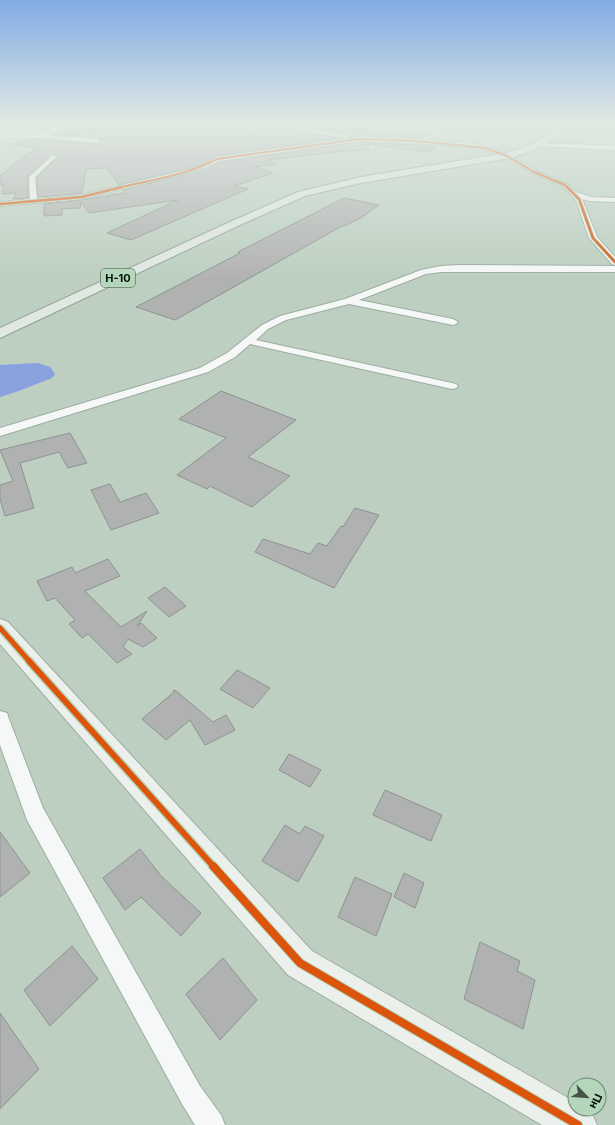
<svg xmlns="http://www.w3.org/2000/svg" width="615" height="1125" viewBox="0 0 615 1125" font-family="Inter,sans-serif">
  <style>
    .water { fill: #8aa1e0 }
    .building { fill: #b0b2b1; stroke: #8f9290 }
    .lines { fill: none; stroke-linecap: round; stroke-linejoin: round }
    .street-casing { stroke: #9daca1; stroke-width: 2 }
    .secondary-casing { stroke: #9daca1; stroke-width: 2 }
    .primary-casing { stroke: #8fa193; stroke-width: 2 }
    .street { fill: #f5f8f6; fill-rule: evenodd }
    .secondary { fill: #ecf0ec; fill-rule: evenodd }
    .primary { fill: #e1e8e3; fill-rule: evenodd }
    .cycleway-far4-casing { stroke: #b4d7bb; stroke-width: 3 }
    .cycleway-far3-casing { stroke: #b4d7bb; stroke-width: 4 }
    .cycleway-far2-casing { stroke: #b4d7bb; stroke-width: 8 }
    .cycleway-far1-casing { stroke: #b4d7bb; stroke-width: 9 }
    .cycleway-casing { stroke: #b4d7bb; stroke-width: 10 }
    .cycleway-far4 { stroke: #dd550c; stroke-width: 2 }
    .cycleway-far3 { stroke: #dd550c; stroke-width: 2.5 }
    .cycleway-far2 { stroke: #dd550c; stroke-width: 5 }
    .cycleway-far1 { stroke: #dd550c; stroke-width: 6 }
    .cycleway { stroke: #dd550c; stroke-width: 8 }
    .labels { text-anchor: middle; stroke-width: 3; stroke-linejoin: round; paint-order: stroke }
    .shield { fill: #b4d7bb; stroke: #3a4d3e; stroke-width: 1 }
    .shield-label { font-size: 11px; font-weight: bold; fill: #061208 }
  </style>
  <rect width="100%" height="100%" fill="#bccfc0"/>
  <path class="water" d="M38,363L50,367L55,374L52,378L16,392L0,397V365Z"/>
  <path class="building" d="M124,124H222L242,128L256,124L339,138L217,156L201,164L186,169L119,185L107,168L86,169L82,193L38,197L37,178L57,158V156L53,154L28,176V198L13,199L16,193L2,194L4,185H0V176L21,158L38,148L14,145V144L31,139L97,144L101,141L97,138L53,134L65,131V127L67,126L107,130Z
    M311,128L374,129L373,133L427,131L429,134L421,138L359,136L350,137L349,135Z
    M359,142L436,146L429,152L365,144L370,150L342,151L268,160L276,164L255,167L273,173L234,186L248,189L131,240L107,233L178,200L89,213L81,202L80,208L62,209V215L44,216V204L82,200L125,193L123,190L190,173L219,162Z
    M344,198L379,205L361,218L344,226H342L175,320L136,307L240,253L238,252Z
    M221,391L296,420L248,457L290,476L252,507L210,486L207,489L177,475L226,438L179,419Z
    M70,433L87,463L68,468L59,452L20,463L34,508L5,516L0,499V485L13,481L0,450Z
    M110,484L120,502L146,493L159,513L111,530L91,490Z
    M355,508L379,515L334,588L255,552L263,539L310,554L318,543L327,546L341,526L343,527Z
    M108,559L120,576L85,591L121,627L147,611L137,626L141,623L157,638L143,647L128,639L123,647L132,654L117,663L88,634L82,638L69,624L75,620L55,598L47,601L37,581L72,567L75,573Z
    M165,587L186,606L169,617L148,598Z
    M237,670L270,688L253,708L220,689Z
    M175,690L213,722L226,715L235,730L205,745L190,720L166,740L142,719L174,692L173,691Z
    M289,754L321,770L310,787L279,770Z
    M385,790L442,815L431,841L373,815Z
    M285,825L300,834L305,826L324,836L298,882L262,861Z
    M0,832L30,873L0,897Z
    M140,849L161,876L201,913L181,936L141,897L125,910L103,878Z
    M404,873L424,883L415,908L394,897Z
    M355,877L392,894L376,936L338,917Z
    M480,942L520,961L517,971L535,980L523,1029L464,999Z
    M72,946L98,979L50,1026L24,990Z
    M223,958L257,1000L220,1040L186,994Z
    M0,1013L39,1069L0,1109Z"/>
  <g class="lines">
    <defs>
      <path id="street" d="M61,124H68L48,135L97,139L100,141L97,143L42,138L0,137V133L41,134Z
        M273,124H284L349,136L346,138Z
        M467,124H475L427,139L422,138Z
        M359,137L417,139L477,144L509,155L536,171L567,184L576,192L591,197L615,198V202L590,201L582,199L597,237L615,257V265L612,264L589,238L576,200L563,186L532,173L505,157L483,149L417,143L359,141L219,161L206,167L190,172L82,199L0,206V202L30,199L29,177L53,155L56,157L55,158L35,177L37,199L82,195L186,170L202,165L217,157Z
        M539,143L615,146V150L537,146L536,145Z
        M459,265L615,266V272H441L426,274L359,300L453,319L458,322L456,324L453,325L349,304L286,320L268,329L256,340L452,383L456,384L458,386L456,388L452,389L250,344L235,357L208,372L0,436V428L200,368L227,353L262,325L280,316L345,299L421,270L441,266Z
        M0,711L7,713L9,719L43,808L200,1086L221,1115L225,1125H195L182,1104L27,820L0,745Z"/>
      <path id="secondary" d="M0,619L8,622L312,951L575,1102V1109C591,1109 591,1110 597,1125H542L288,975L0,644Z"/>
      <path id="primary" d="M559,124H567C552,144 534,151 510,158L361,183L305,196L240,225L0,338V328L232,221L298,192L361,177L506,153C528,147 543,141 559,124Z"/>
    </defs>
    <use href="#street" class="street-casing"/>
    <use href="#secondary" class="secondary-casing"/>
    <use href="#primary" class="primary-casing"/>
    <use href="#street" class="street"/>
    <use href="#secondary" class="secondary"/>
    <use href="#primary" class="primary"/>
    <defs>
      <path id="cycleway-far4" d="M118,188C151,180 187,175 217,159L359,139L417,141L485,148L507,156L534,172L565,185L568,188"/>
      <path id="cycleway-far3" d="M567,187L579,199L593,238L615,262
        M0,204L82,197L122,187"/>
      <path id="cycleway-far2" d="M0,628L30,662"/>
      <path id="cycleway-far1" d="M29,661L214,867"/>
      <path id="cycleway" d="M213,866L300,963L578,1125"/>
    </defs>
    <use href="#cycleway-far4" class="cycleway-far4-casing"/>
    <use href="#cycleway-far3" class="cycleway-far3-casing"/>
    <use href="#cycleway-far2" class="cycleway-far2-casing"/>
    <use href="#cycleway-far1" class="cycleway-far1-casing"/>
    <use href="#cycleway" class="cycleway-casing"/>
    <use href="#cycleway-far4" class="cycleway-far4"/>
    <use href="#cycleway-far3" class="cycleway-far3"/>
    <use href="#cycleway-far2" class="cycleway-far2"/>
    <use href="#cycleway-far1" class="cycleway-far1"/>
    <use href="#cycleway" class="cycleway"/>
  </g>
  <linearGradient id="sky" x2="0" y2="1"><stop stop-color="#82ace5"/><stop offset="0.44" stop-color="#e1e9e3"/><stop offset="1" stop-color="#e1e9e3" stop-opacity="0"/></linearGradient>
  <rect width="615" height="281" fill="url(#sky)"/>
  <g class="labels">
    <rect class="shield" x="101" y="269" width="34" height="18" rx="3"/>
    <g class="shield-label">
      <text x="118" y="282">Н-10</text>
    </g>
  </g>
  <g transform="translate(587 1097) rotate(115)"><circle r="19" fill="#b4d7bb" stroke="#6e8873"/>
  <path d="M0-3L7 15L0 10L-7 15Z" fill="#465448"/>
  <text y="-6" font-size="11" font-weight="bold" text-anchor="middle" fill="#061208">Пн</text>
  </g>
</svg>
